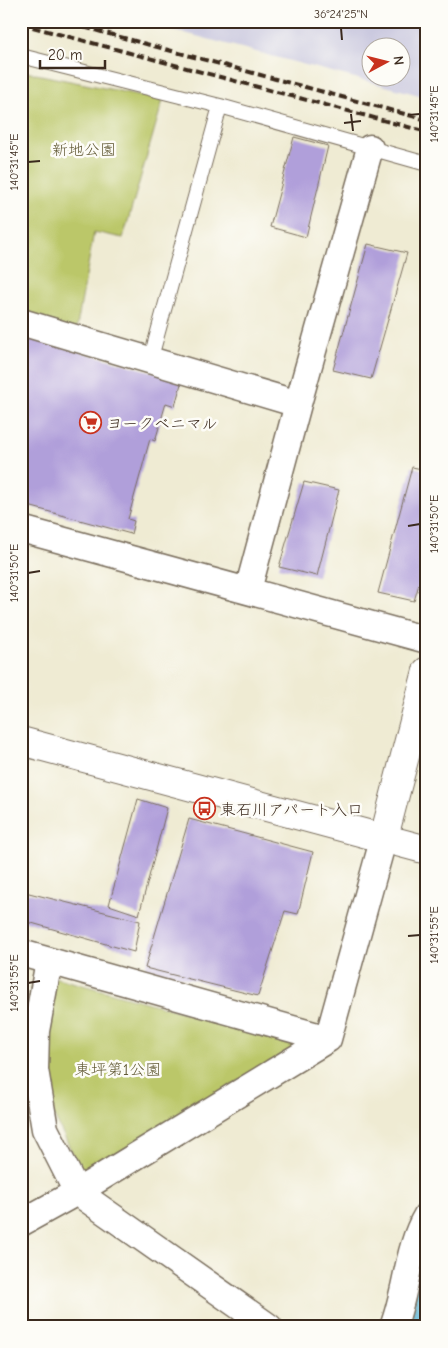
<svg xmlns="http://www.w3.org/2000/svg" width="448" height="1348" viewBox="0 0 448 1348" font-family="'Comic Neue','Klee One',sans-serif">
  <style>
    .railway { fill: #c3c1db; fill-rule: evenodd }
    .green { fill: #bbc769; stroke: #7b7844 }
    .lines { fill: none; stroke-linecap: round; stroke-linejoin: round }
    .river { stroke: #54b0d2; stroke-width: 39 }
    .building { fill: #b09fda }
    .lane-casing { stroke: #7a6e5d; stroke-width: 16 }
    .street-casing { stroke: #7a6e5d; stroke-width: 29 }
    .secondary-casing { stroke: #7a6e5d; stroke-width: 30 }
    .lane { stroke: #fff; stroke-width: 14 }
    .street { stroke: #fff; stroke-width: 26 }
    .secondary { stroke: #fff; stroke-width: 28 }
    .rail { stroke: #3b2a1e; stroke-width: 4; stroke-dasharray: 8 4; stroke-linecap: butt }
    .ticks { fill: none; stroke: #3b2a1e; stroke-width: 2 }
    .labels { text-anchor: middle; stroke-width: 5; stroke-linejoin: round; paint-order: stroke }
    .park-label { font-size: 16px; fill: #615934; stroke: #fdfcf7 }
    .poi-label { font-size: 16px; fill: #3b2a1e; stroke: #fdfcf7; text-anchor: start }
    .neatline { fill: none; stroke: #3b2a1e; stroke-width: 2 }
    .ticks-label { font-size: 12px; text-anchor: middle; fill: #3b2a1e }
  </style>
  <rect width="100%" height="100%" fill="#fdfcf7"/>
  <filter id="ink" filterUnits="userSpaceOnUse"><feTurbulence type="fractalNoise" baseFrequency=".02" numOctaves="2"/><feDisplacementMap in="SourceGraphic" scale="10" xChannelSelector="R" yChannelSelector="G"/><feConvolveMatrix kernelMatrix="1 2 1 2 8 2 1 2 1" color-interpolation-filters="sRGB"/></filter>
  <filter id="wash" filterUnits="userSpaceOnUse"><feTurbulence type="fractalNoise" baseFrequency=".0096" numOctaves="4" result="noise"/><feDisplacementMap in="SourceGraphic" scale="20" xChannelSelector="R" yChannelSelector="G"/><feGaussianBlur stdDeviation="1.12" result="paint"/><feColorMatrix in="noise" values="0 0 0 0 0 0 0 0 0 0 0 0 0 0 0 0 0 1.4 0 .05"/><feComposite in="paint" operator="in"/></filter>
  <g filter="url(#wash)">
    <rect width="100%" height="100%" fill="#efebd3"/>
    <path class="railway" d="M139,21H427V97ZM370,48H400V78H370Z"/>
    <path class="green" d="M21,71L163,100L123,238L94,232L76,331L21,314Z
      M53,977L300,1044L83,1174L52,1112L45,1044Z"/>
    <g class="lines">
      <path class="river" d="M415,1327L427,1281"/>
    </g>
    <g id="blocks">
      <path class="building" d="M294,137L328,146L306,237L270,227Z
        M368,244L407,253L371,379L333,370Z
        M21,335L182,380L175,406L166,403L155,441L150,439L128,519L134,521L131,534L21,504Z
        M412,467L427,470V557L414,601L378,593Z
        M304,482L339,490L317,576L279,567Z
        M138,799L167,808L139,915L109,905Z
        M189,819L313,852L298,914L285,911L258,996L145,968Z
        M21,891L140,921L134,952L21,920Z"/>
    </g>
  </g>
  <g filter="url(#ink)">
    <use href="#blocks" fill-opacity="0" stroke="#7a6e5d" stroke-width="1"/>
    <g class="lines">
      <defs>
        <path id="lane" d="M21,56L220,106L427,164
          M150,361L220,106"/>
        <path id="street" d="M21,322L298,404
          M21,529L427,640
          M248,590L298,404L370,148
          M21,953L328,1039
          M49,961L36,1031L35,1070L45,1129L77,1192L269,1327
          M21,1223L77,1192L328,1039L384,837
          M393,1327C407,1291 407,1248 427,1215"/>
        <path id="secondary" d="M21,741L427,850
          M384,837L427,671"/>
      </defs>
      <use href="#lane" class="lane-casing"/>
      <use href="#street" class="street-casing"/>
      <use href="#secondary" class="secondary-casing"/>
      <use href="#lane" class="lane"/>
      <use href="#street" class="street"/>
      <use href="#secondary" class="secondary"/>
      <path class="rail" d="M61,21L427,120
        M21,24L427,132"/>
    </g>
  </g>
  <path class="ticks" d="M341,28L342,40M351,114L353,131M408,115L420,114M344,123L361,121M28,162L40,161M408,526L420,524M28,573L40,571M408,936L420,935M28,983L40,981"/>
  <defs>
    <symbol id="supermarket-ring" viewBox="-11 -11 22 22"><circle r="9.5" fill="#fdfcf7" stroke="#c8321e" stroke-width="1.5"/><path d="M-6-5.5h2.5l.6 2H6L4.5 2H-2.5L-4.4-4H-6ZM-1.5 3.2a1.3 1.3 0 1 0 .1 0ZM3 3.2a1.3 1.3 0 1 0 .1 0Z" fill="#c8321e"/></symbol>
    <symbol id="bus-ring" viewBox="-11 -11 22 22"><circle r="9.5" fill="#fdfcf7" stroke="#c8321e" stroke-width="1.5"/><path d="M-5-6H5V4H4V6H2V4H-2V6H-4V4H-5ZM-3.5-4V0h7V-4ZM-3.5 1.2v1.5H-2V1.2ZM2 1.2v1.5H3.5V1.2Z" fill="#c8321e"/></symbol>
  </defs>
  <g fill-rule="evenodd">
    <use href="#supermarket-ring" x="78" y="410" width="25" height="25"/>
    <use href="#bus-ring" x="192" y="796" width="25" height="25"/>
  </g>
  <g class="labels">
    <g class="park-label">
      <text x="84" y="155">新地公園</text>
      <text x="118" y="1075">東坪第1公園</text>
    </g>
    <g class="poi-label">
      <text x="107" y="429">ヨークベニマル</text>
      <text x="220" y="815">東石川アパート入口</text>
    </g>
  </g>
  <rect width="448" height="1348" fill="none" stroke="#fdfcf7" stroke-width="55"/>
  <g transform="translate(386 62) rotate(83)"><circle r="24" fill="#fdfcf7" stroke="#afa8a0"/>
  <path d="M0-4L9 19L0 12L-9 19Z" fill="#c8321e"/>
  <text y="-8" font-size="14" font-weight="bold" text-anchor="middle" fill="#3b2a1e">N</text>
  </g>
  <path d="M40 60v8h65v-8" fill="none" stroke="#3b2a1e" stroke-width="2.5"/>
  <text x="48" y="60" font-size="15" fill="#3b2a1e" stroke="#fdfcf7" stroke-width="4" paint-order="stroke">20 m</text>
  <rect x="28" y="28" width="392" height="1292" class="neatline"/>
  <g class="ticks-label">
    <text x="341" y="18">36°24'25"N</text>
    <text transform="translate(434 114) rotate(-90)" y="4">140°31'45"E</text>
    <text transform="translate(14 162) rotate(-90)" y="4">140°31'45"E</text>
    <text transform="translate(434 524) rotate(-90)" y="4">140°31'50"E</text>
    <text transform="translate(14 573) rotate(-90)" y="4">140°31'50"E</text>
    <text transform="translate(434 935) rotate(-90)" y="4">140°31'55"E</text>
    <text transform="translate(14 983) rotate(-90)" y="4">140°31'55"E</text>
  </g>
</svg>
